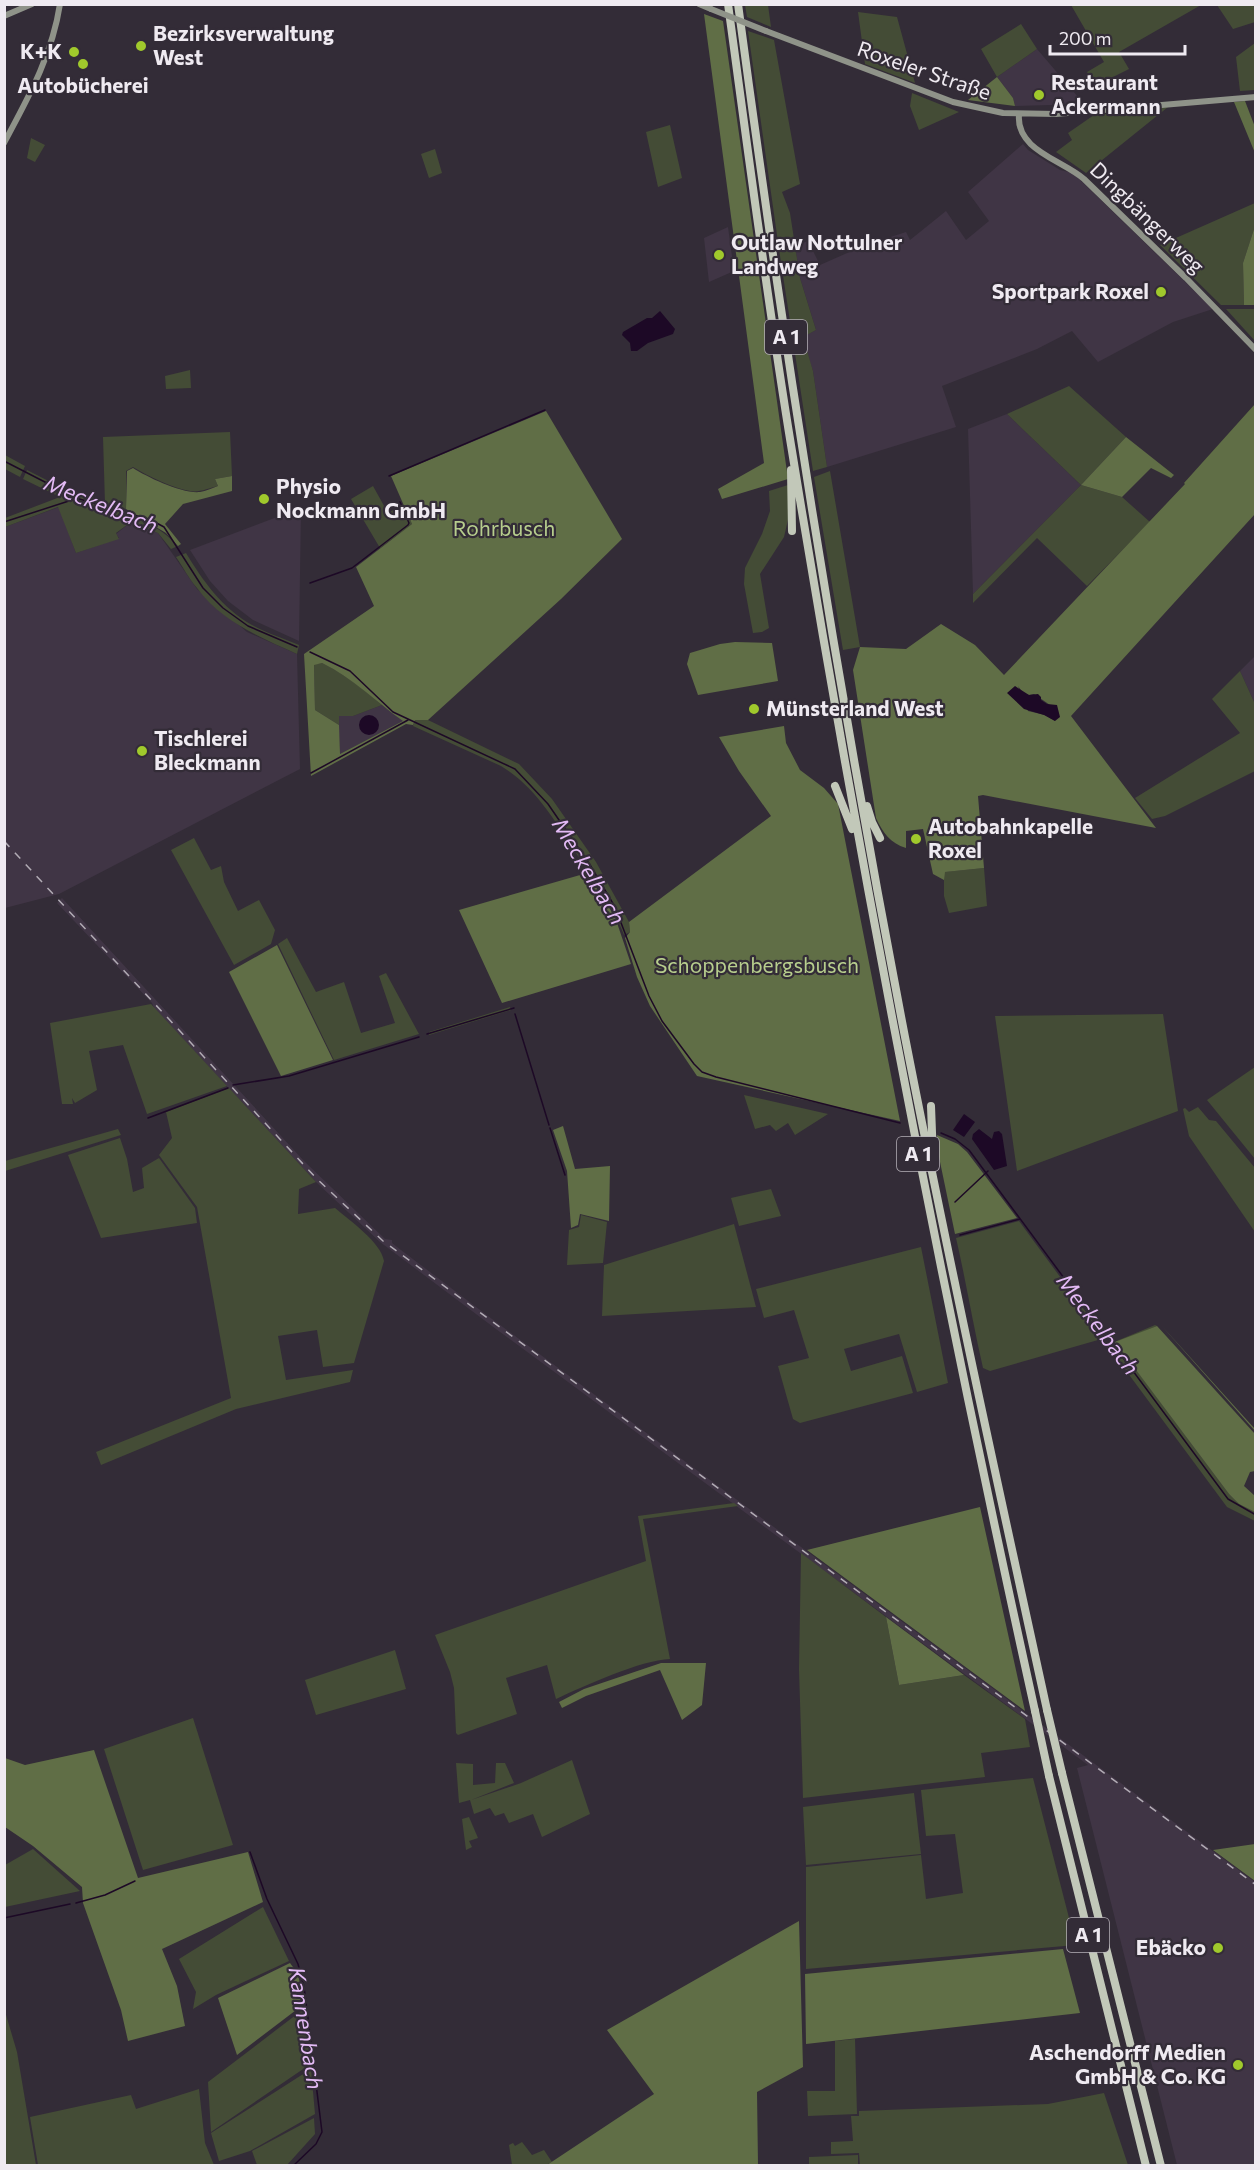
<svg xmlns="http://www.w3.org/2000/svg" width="1260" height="2170" viewBox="0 0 1260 2170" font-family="Commissioner,sans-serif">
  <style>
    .built { fill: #403545 }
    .green { fill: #444c36 }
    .forest { fill: #606e46; fill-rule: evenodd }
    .water { fill: #1d0926 }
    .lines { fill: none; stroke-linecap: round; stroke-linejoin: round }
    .stream { stroke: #1d0926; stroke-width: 1.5 }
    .secondary { stroke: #8f9389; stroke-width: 6 }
    .motorway { stroke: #c2c8b9; stroke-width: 8 }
    .rail { stroke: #b2acb5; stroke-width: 1.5; stroke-dasharray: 8 8; stroke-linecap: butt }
    .secondary-bridge { stroke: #8f9389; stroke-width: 6 }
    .motorway-bridge { stroke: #c2c8b9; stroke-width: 8 }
    .poi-dot { fill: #a0c92c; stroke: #332c37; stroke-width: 2 }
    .labels { text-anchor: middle; stroke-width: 4.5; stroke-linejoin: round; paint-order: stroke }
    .shield { fill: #332c37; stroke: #b7b1b9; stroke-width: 1.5 }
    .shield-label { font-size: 20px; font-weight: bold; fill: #efeaf1 }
    .poi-label { font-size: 21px; font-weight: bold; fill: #efeaf1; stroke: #332c37; text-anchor: start }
    .street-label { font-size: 21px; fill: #efeaf1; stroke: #332c37 }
    .park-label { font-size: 21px; fill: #b7ce8d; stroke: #332c37 }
    .water-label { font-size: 22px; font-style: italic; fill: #e3baf5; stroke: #332c37 }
  </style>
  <rect width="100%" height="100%" fill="#332c37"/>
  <path class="built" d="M1037,49L1084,104L1015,106L1013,98L997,77Z
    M1023,144L1028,150L1060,170L1073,173L1213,309L1173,322L1098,362L1072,331L1037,349L942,386L956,427L827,467L813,371L802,337L816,330L800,278L795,246L808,241L820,265L863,246L906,232L910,240L946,211L966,240L989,221L968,192Z
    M728,227L734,271L709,282L704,238Z
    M1007,414L1081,485L973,594L968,429Z
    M59,507L76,553L119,538L116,534L131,522L158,533L197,589L247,632L297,654L300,769L59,894L5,908V527Z
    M301,508L299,641L253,620L228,601L210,581L190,550Z
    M1255,656V704L1240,671Z
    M382,705L404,721L340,754L338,716H353Z
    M62,898L304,1161L385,1239L392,1240V1243L397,1247L488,1316L1255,1882V2165H1177L1077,1768L1088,1765L496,1329L380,1242L316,1182L154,1008L152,1003L57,903Z"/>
  <path class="green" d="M745,5H768L771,27L747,17Z
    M1071,5H1201L1119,52L1129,69L1095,86L1087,72L1104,62Z
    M1217,5H1255V22L1233,29Z
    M858,12L897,17L915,83L865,64Z
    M1021,24L1037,49L997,77L981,49Z
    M748,31L774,40L800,184L782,192L790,213L800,278L816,330L803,337L813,371L827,467L813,471L780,256Z
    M1255,43V90L1240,91L1236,57Z
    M912,93L959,112L919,130L910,106Z
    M1168,107L1086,173L1056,152L1072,140L1068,133L1094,115Z
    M670,125L682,178L658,187L646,132Z
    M31,138L45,145L35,162L27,158Z
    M435,149L442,173L429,178L421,154Z
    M1255,203V226L1243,263L1244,305H1221L1160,245Z
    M1226,309H1255V341Z
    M190,370L191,388L166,389L165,376Z
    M1069,386L1126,437L1081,485L1122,497L1150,522L1087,586L1037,538L973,603V594L1081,485L1007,414Z
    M230,432L232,476L215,479L218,486C209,488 199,493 190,491C172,488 148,476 133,467L126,471V509L105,504L103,437Z
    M5,455L25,466L20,477L5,469Z
    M27,470C50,482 72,493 96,502C127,515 155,521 178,546L171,549L158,533L131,522L116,533L119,539L76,553L58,507L5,527V518L60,497L23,479Z
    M830,471L860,647L843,650L814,477Z
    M788,485L790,511L784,537L760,574L769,628L762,632L753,633L744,584L745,568L762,534L770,511L769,491Z
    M373,486L388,513L404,504L412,524L380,548L351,499Z
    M186,553C203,581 222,608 252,625C266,633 284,639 299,645L297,654C260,637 222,622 197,588C189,579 183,567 176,557Z
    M322,663C345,674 363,689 382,705L353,716H339V725L315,710L314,664Z
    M1240,671L1255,704V771L1165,816L1152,819L1135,798L1240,733L1212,699Z
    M415,719L428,720L519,764L552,799L596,862L629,922L630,932L624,935C613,907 595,881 578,856C556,823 536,787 501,766L413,726Z
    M194,838L211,870L221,866L224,882L238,911L259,900L275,930L271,944L234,965L171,850Z
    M984,868L987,906L949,913L944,896V872Z
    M287,938L316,992L344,982L361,1033L395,1023L379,976L386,973L419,1034L334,1060L278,944Z
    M151,1004L227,1086L147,1114L123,1045L89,1051L97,1090L75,1103L72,1098L73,1104H62L50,1023Z
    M510,1007L511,1010L429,1035V1032Z
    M1163,1014L1178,1111L1017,1171L995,1016Z
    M1255,1067V1159L1207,1100Z
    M229,1088L316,1182L299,1189L298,1214L335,1208C349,1220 381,1242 384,1261L354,1363L323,1367L317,1330L278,1336L286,1380L353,1370L350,1382L236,1409L101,1465L96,1452L231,1398L197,1207L159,1155L172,1138L166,1112Z
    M744,1095L828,1114L795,1135L788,1123L776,1131L770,1125L755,1129Z
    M1198,1107L1209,1120L1216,1121L1255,1168V1232L1189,1136L1183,1109L1185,1108L1189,1112Z
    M118,1129L121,1135L5,1171V1161Z
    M120,1138L127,1159L133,1192L144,1188L142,1168L159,1158L195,1208L197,1223L101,1238L68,1155Z
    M771,1189L781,1216L739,1226L731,1198Z
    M581,1215L607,1222L603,1263L567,1265L569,1230L579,1227Z
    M1019,1221L1105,1338L990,1371L983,1368C973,1325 966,1281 956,1238Z
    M734,1224L756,1307L602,1316L604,1265Z
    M921,1247L948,1383L917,1392L899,1334L844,1349L851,1371L902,1356L913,1393L800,1423L793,1419L778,1366L809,1358L794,1310L764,1318L756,1289Z
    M1155,1325L1157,1326L1116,1343L1229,1494L1239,1504L1255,1512V1521L1227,1507L1107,1345Z
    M734,1503L738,1506L643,1519L670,1659C641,1660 584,1686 556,1699L547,1665L506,1678L517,1714L458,1735L456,1733L454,1688L450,1672L435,1635L646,1561L638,1516Z
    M801,1553L886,1617L899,1685L964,1675L1025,1719L1030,1747L981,1753L985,1777L803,1798L799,1669Z
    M395,1650L406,1689L316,1715L305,1680Z
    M193,1718L233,1845L143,1870L104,1749Z
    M572,1760L590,1814L542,1837L533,1814L509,1823L504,1813L495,1816L490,1808L474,1814L470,1800L459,1803L456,1763L473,1764V1785L495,1783L496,1763H505L514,1783L471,1800L521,1783Z
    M1033,1778L1076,1945L806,1969V1867L921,1855L926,1899L963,1893L955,1834L926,1836L921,1790Z
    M914,1793L921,1854L806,1865L803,1807Z
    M469,1817L478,1838L469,1841L472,1847L466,1850L462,1819Z
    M33,1849L80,1891L5,1907V1865Z
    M263,1907L289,1961L216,1995L193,2009L196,1992L179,1959Z
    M4,2008L17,2052L36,2165H5Z
    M305,2008L312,2063L211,2132L208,2082Z
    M855,2039L857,2114L808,2116L807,2091H835V2041Z
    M311,2069L315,2114L250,2151L219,2161L211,2133Z
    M199,2089L205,2143L214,2165H38L30,2117L131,2095L136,2109Z
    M1104,2093L1128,2165L860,2166L859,2153L831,2154V2142L853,2141L851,2116H859V2111L1048,2104Z
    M314,2118L315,2134L287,2165H257L252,2151Z
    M522,2142L532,2155L544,2150L552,2162L546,2165H512L509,2145L513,2143L515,2146Z
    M858,2155V2165H809V2157Z"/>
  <path class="forest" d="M704,14L723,21L788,479L722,499L718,489L764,463Z
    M997,77L1013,98L1015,106L968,100Z
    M1245,101L1255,127V153L1234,102Z
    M1255,226V305H1244L1243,263Z
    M1255,404V514L1071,716L1156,828L983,795L978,796L984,868L945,872L944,880L933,874L923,829L906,831V848C890,843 883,833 876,818L853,670L860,647L906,649L941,624L975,645L1004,675L1185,484L1184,483ZM1018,686L1023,693L1029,695L1034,694L1050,705L1055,721L1045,715L1028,711Z
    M546,411L622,539L561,599L428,720H415L413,725L406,724L311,776L304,654L374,606L356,567L412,524L391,476ZM322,663C353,678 376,702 403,721L340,754L339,725L315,710L314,665Z
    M1126,437L1174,475L1171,478L1151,468L1122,497L1081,485Z
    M133,468C147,477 182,494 200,492C206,491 212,488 218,486L215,479L232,476V491L183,504L165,524L181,544L178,546L166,533L126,509L127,471Z
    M735,642L772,643L778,681L698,695L687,664L690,653L720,644Z
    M784,726L786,743L800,770L824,788L838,804L900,1121L697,1076L650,1006L637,977L625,938L630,932L629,922L771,816L739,771L719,737Z
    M587,873L615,917L631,964L502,1003L459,910Z
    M277,945L333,1060L281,1076L229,972Z
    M563,1126L575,1169L610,1166L609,1221L580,1214L578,1225L571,1228L567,1171L553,1130Z
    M937,1135L958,1144L967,1152L1017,1218L955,1234L939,1157Z
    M1161,1325L1255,1429V1431Z
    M1157,1326L1255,1434V1471L1250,1472L1244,1486L1255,1496V1512L1239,1504L1229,1494L1115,1342Z
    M980,1507L1025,1711L807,1550Z
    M886,1617L964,1675L899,1685Z
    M661,1663H706L702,1705L682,1720L660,1670L586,1696L562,1708L559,1702L584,1689Z
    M94,1750L138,1878L248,1852L263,1902L162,1949L177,1986L185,2026L128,2041L121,2010L83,1903L82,1887L33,1846L5,1827V1758L25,1765Z
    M1255,1844V1881L1213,1850Z
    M799,1921L803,2067L757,2092L758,2165H547L654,2094L607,2030Z
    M1063,1949L1080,2013L806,2044L805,1974Z
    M290,1963L298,1974L304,2004L237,2055L218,1998Z"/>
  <path class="water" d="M660,311L675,329L673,334L648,343L637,351H631L630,343L622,335L623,332L647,318H652Z
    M1015,686L1029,695L1038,694L1041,697V700L1047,704L1057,705L1060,717L1055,721L1044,715L1024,709L1007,693Z
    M359 725a10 10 0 1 1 20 0a10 10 0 1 1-20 0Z
    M964,1114L975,1122L964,1137L953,1130Z
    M979,1129L992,1139L994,1132L999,1131L1002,1134L1007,1166L994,1170L972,1139L973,1134Z"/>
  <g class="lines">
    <path class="stream" d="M4,461L76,498L151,520L164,527L203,588L223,608L248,626L297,647
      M389,476L545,410
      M4,522L75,499
      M310,583L352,568L408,525L409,523L400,502
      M310,652L350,671L393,712L515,769L548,804L590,865L615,907L649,996L662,1021L694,1064L702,1072L716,1077L900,1123
      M311,773L408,720
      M515,1014L549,1125
      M427,1034L514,1008
      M233,1085L289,1076L419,1037
      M148,1118L228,1088
      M550,1128L565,1175
      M941,1133L955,1139L969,1150L1228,1499L1256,1515
      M955,1202L988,1171
      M960,1235L1020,1219
      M250,1852L267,1899L298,1964L304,1987L322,2132L316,2144L293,2166
      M76,1903L105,1895L135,1881
      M4,1918L70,1904"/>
    <path class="secondary" d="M699,4L711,9
      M4,16L32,4
      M766,31L953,102L1003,113L1056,114L1256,97
      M1019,115C1016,150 1062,160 1084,179L1186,278L1256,350
      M4,143C28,98 52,56 60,4"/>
    <path class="motorway" d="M728,4C748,151 767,299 791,445C860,869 942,1291 1035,1711
      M738,4C784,350 839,695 905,1037C949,1262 998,1486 1047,1710
      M791,470L792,531
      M835,786L852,829
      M867,806L872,822L880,838
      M931,1106L933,1159
      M1062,1773L1161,2166
      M1049,1776L1146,2166"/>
    <path class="rail" d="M4,841L316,1178L383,1241L1256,1885"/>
    <path class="secondary-bridge" d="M711,9L766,31"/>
    <path class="motorway-bridge" d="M1047,1710L1062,1773
      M1035,1711L1049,1776"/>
  </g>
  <g class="poi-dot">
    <circle cx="141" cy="46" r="6"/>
    <circle cx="74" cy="52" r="6"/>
    <circle cx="83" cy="64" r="6"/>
    <circle cx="1039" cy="95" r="6"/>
    <circle cx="719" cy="255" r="6"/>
    <circle cx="1161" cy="292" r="6"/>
    <circle cx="264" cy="499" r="6"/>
    <circle cx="754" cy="709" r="6"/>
    <circle cx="142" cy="751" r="6"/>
    <circle cx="916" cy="839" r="6"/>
    <circle cx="1218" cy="1948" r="6"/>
    <circle cx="1238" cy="2065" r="6"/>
  </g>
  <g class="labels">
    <g class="shield">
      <rect x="765" y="320" width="42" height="34" rx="4.5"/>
      <rect x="897" y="1137" width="42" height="34" rx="4.5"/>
      <rect x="1067" y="1918" width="42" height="34" rx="4.5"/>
    </g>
    <g class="shield-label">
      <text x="786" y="344">A 1</text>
      <text x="918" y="1161">A 1</text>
      <text x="1088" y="1942">A 1</text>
    </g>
    <g class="poi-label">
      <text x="153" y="41">Bezirksverwaltung<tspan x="153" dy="24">West</tspan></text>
      <text x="62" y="59" text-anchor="end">K+K</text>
      <text x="1051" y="90">Restaurant<tspan x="1051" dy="24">Ackermann</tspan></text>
      <text x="83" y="93" text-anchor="middle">Autobücherei</text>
      <text x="731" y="250">Outlaw Nottulner<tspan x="731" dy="24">Landweg</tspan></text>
      <text x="1149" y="299" text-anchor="end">Sportpark Roxel</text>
      <text x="276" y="494">Physio<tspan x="276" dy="24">Nockmann GmbH</tspan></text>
      <text x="766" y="716">Münsterland West</text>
      <text x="154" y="746">Tischlerei<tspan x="154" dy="24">Bleckmann</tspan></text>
      <text x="928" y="834">Autobahnkapelle<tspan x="928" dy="24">Roxel</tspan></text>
      <text x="1206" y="1955" text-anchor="end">Ebäcko</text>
      <text x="1226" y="2060" text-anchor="end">Aschendorff Medien<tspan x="1226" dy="24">GmbH &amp; Co. KG</tspan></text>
    </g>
    <g class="street-label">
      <text transform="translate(924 71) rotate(19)" y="7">Roxeler Straße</text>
      <text transform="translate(1147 218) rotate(44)" y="7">Dingbängerweg</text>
    </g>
    <g class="park-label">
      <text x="504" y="536">Rohrbusch</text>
      <text x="757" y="973">Schoppenbergsbusch</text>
    </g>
    <g class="water-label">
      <text transform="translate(101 504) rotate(22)" y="8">Meckelbach</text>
      <text transform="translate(589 871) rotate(59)" y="8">Meckelbach</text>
      <text transform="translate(1098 1324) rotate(53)" y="8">Meckelbach</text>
      <text transform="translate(306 2028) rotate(81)" y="8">Kannenbach</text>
    </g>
  </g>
  <rect width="1260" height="2170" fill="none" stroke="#efeaf1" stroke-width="12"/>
  <path d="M1050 45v9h135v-9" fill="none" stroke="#efeaf1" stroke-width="3"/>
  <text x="1059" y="45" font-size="18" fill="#efeaf1" stroke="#332c37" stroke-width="4.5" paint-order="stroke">200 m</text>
</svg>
